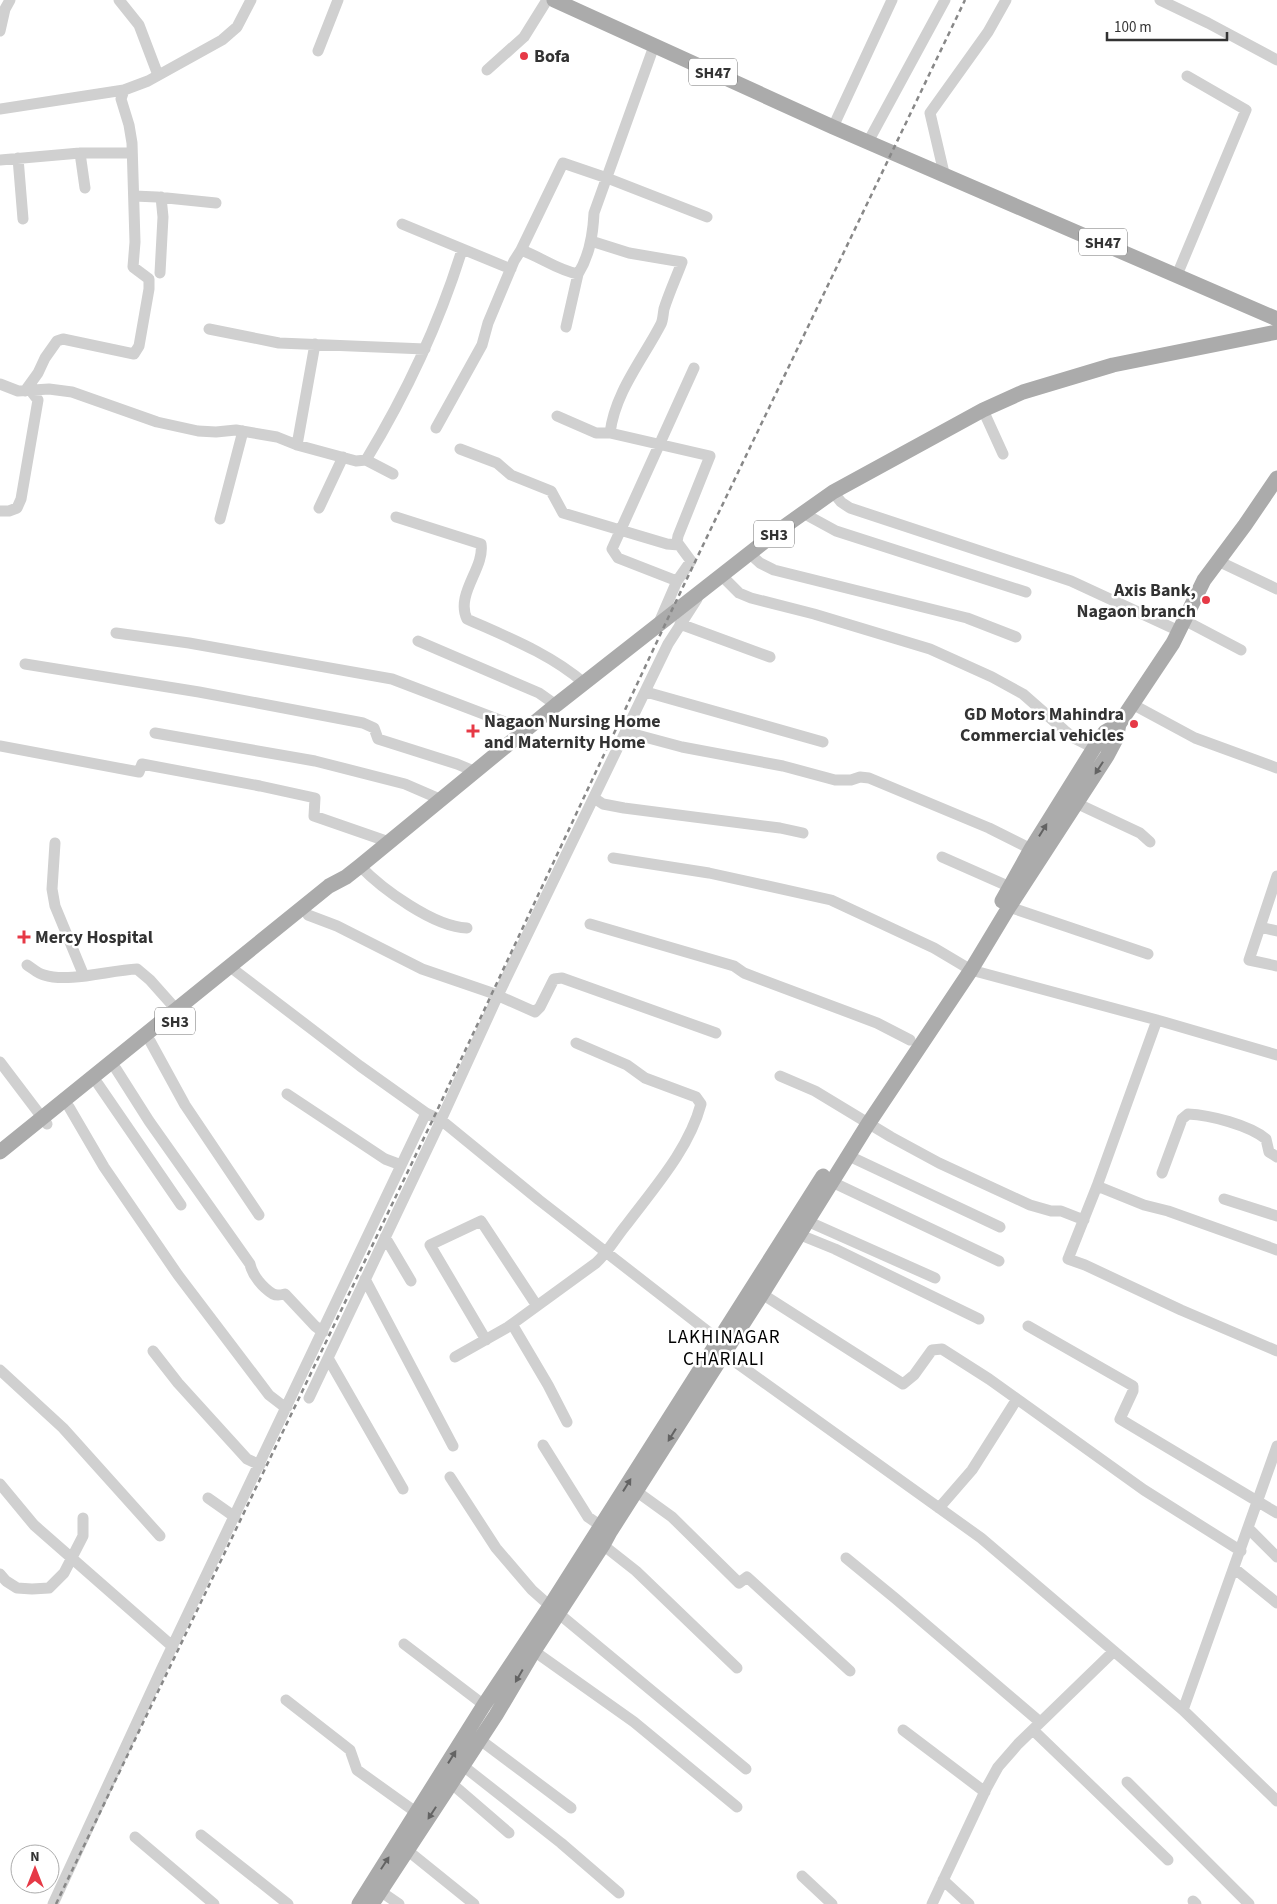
<svg xmlns="http://www.w3.org/2000/svg" width="1277" height="1904" viewBox="0 0 1277 1904" font-family="'Source Sans 3',sans-serif">
  <style>
    .lines { fill: none; stroke-linecap: round; stroke-linejoin: round }
    .minor { stroke: #d0d0d0; stroke-width: 11 }
    .major { stroke: #ababab; stroke-width: 15 }
    .rail { stroke: #888; stroke-width: 2.5; stroke-dasharray: 5 4; stroke-linecap: butt }
    .oneway { fill: #636363 }
    .poi-dot { fill: #e63946; stroke: #fff; stroke-width: 2 }
    .labels { text-anchor: middle; stroke-width: 5; stroke-linejoin: round; paint-order: stroke }
    .shield { fill: #fff; stroke: #707070; stroke-width: 1 }
    .shield-label { font-size: 16px; font-weight: bold; fill: #333 }
    .poi-label { font-size: 18px; font-weight: bold; fill: #333; stroke: #fff; text-anchor: start }
    .neighbourhood-label { font-size: 19px; letter-spacing: 1px; fill: #000; stroke: #fff }
  </style>
  <rect width="100%" height="100%" fill="#fff"/>
  <g class="lines">
    <path class="minor" d="M119,0L139,25L158,75
      M1160,0L1208,23L1277,60
      M0,31L5,9L10,0
      M318,51L338,0
      M487,70L524,37L547,0
      M0,109L124,90
      M833,127L892,0
      M868,142L945,0
      M80,153L85,188
      M18,158L23,219
      M0,160L80,153H132
      M944,173L930,113L988,32L1006,0
      M134,196L157,197L216,203
      M402,224L511,269
      M591,241L629,253L682,262C676,278 669,293 664,309C663,314 663,320 661,324C643,359 615,392 610,433
      M521,250L563,163L607,178L707,217
      M160,273L163,217L161,197
      M1177,275L1246,110L1187,76
      M566,327L578,274
      M209,329L279,343L425,349
      M0,384L18,391L49,389L72,392L157,422L198,431L216,432L236,430L277,437L297,445L356,461L366,460C406,394 439,324 462,250
      M25,391L38,373L45,358L57,341L63,339L134,354L139,346L149,289V279L133,267L135,242L132,143L129,125L121,99L124,90L148,81L222,40L237,27L251,0
      M983,410L1003,454
      M557,416L596,433H610L710,456L678,536L677,542L691,561L677,581L658,625
      M436,428L482,345L488,323L514,261L521,250C541,257 557,270 578,274C590,255 593,234 594,213L654,46
      M297,445L315,344
      M460,449L497,463L511,475L551,491L563,513L667,544L679,545
      M366,460L393,474
      M833,492L841,502L850,508L1071,581L1179,631
      M319,508L343,457
      M0,511H9L17,508L21,499L38,400L31,391
      M803,513L836,531L1026,592
      M396,517L481,544C485,568 455,594 467,619C507,637 551,654 584,683
      M220,519L243,431
      M749,553L760,563L774,570L967,618L1016,637
      M1218,561L1277,589
      M722,576L739,593L751,598L814,614L930,649L992,677L1023,694L1064,730L1074,738L1094,748
      M677,581L618,558L612,549L694,368
      M1184,620L1241,650
      M680,624L770,657
      M116,633L189,643L392,679L510,724L521,734
      M418,641L539,693L556,705
      M25,664L199,692L363,723L374,728L378,739L457,764L476,772
      M646,692L823,742
      M1132,704L1195,738L1277,768
      M626,732L682,747L783,766L835,780H851L860,777L869,778L989,828L1037,852
      M155,733L315,761L405,784L442,800
      M0,746L139,772L142,764L260,786L315,798L314,816L389,842
      M594,798L603,804L624,808L780,828L803,833
      M1076,803L1140,833L1150,842
      M55,843L52,889L55,906L84,976
      M942,857L1010,887
      M613,858L709,873L831,900L934,948L971,970L1157,1020L1277,1055
      M360,866C382,889 434,927 467,928
      M1277,876L1249,960L1277,966
      M1009,907L1148,954
      M308,915L337,926L422,969L492,993L535,1012L540,1007L554,979L562,978L716,1033
      M590,924L734,966L744,973L877,1023L910,1040
      M1260,927L1277,931
      M27,965C32,968 38,974 44,975C69,983 110,970 137,969L150,980L182,1016
      M229,966L360,1066L426,1113L441,1120L539,1200L724,1344
      M1157,1020L1097,1186L1068,1259L1085,1265L1181,1310L1277,1351
      M150,1041L185,1105L259,1215
      M0,1062L47,1124
      M116,1069L149,1121L250,1264C252,1275 263,1288 273,1294C277,1296 281,1295 285,1294L315,1326L323,1332
      M780,1076L815,1091L891,1137L939,1163L1030,1205L1051,1211H1061L1084,1220
      M98,1084L181,1205
      M287,1094L385,1159L401,1165
      M69,1107L104,1167L178,1275L269,1395L282,1405L287,1407
      M849,1156L1000,1227
      M1162,1173L1182,1119L1188,1114C1210,1115 1249,1125 1266,1139L1269,1152L1277,1157
      M832,1182L999,1261
      M1097,1186L1144,1205L1168,1211L1277,1250
      M1224,1199L1277,1216
      M807,1221L935,1278
      M798,1234L835,1249L979,1319
      M385,1237L411,1281
      M365,1279L453,1446
      M762,1294L903,1384L914,1375L932,1350L942,1349L989,1379L1144,1490L1241,1551
      M512,1324L548,1385L567,1422
      M1028,1326L1133,1386V1391L1120,1419L1277,1513
      M486,1340L430,1245L481,1221L537,1306
      M153,1351L178,1383L247,1459L260,1465
      M723,1353L981,1538L1183,1710L1277,1801
      M455,1357L508,1327L596,1263C609,1251 616,1237 627,1224C654,1188 689,1149 701,1104L696,1097L645,1078L627,1065L576,1043
      M328,1358L403,1489
      M0,1370L63,1428L160,1536
      M309,1398L441,1120L499,993L668,644L697,599
      M543,1445L588,1517L601,1526
      M450,1477L496,1548L532,1590L550,1606
      M0,1484L34,1525L172,1646
      M636,1491L672,1517L739,1583L747,1577L850,1671
      M208,1498L235,1517
      M939,1508L972,1470L1017,1399
      M1249,1529L1277,1557
      M603,1545L636,1571L737,1668
      M846,1558L896,1599L1040,1722
      M1235,1569L1277,1603
      M0,1574L6,1581L17,1588L32,1589L49,1588L64,1573L83,1536V1518
      M558,1613L746,1769
      M404,1644L484,1705
      M534,1651L634,1722L737,1807
      M286,1700L345,1746L350,1750L357,1770L417,1813
      M1183,1710L1277,1446
      M903,1730L985,1792
      M1033,1730L1168,1860
      M479,1739L571,1808
      M462,1765L561,1843L619,1893
      M1127,1782L1249,1904
      M451,1783L509,1833
      M201,1835L288,1904
      M135,1837L214,1904
      M407,1850L474,1904
      M802,1876L832,1904
      M943,1880L969,1904
      M380,1891L399,1904
      M1193,1901L1196,1904
      M53,1904L162,1668L426,1113
      M932,1904L987,1787L998,1767L1018,1744L1114,1651"/>
    <path class="major" d="M554,0L833,127L1277,319
      M1002,901L1031,849L1094,748L1105,732L1119,724
      M0,1152L329,886L346,877L360,866L556,705L778,531L833,492L983,410L1023,392L1113,365L1277,332
      M359,1904L484,1705L550,1606L823,1176
      M372,1904L496,1715L534,1651L603,1545L610,1532L762,1294L868,1124L971,970L1009,907L1107,756L1116,739L1119,724L1173,643L1204,580L1245,525L1277,478"/>
    <path class="rail" d="M56,1904L434,1117L669,616L965,0"/>
  </g>
  <defs><path id="oneway-solid" d="M-6-.8H1V-3.2L6.5 0L1 3.2V.8H-6Z" transform="scale(1.25)"/></defs>
  <g class="oneway">
    <use href="#oneway-solid" transform="translate(1099 768) rotate(123)"/>
    <use href="#oneway-solid" transform="translate(1043 830) rotate(-58)"/>
    <use href="#oneway-solid" transform="translate(672 1435) rotate(122)"/>
    <use href="#oneway-solid" transform="translate(627 1485) rotate(-58)"/>
    <use href="#oneway-solid" transform="translate(519 1676) rotate(120)"/>
    <use href="#oneway-solid" transform="translate(452 1757) rotate(-58)"/>
    <use href="#oneway-solid" transform="translate(432 1813) rotate(123)"/>
    <use href="#oneway-solid" transform="translate(385 1863) rotate(-57)"/>
  </g>
  <g class="poi-dot">
    <circle cx="524" cy="56" r="5"/>
    <circle cx="1206" cy="600" r="5"/>
    <circle cx="1134" cy="724" r="5"/>
    <path d="M470.5 723.5h5v5h5v5h-5v5h-5v-5h-5v-5h5z"/>
    <path d="M21.5 929.5h5v5h5v5h-5v5h-5v-5h-5v-5h5z"/>
  </g>
  <g class="labels">
    <g class="shield">
      <rect x="689" y="58.5" width="48" height="27" rx="4"/>
      <rect x="1079" y="228.5" width="48" height="27" rx="4"/>
      <rect x="754" y="520.5" width="40" height="27" rx="4"/>
      <rect x="155" y="1007.5" width="40" height="27" rx="4"/>
    </g>
    <g class="shield-label">
      <text x="713" y="78">SH47</text>
      <text x="1103" y="248">SH47</text>
      <text x="774" y="540">SH3</text>
      <text x="175" y="1027">SH3</text>
    </g>
    <g class="poi-label">
      <text x="534" y="62">Bofa</text>
      <text x="1196" y="596" text-anchor="end">Axis Bank,<tspan x="1196" dy="21">Nagaon branch</tspan></text>
      <text x="1124" y="720" text-anchor="end">GD Motors Mahindra<tspan x="1124" dy="21">Commercial vehicles</tspan></text>
      <text x="484" y="727">Nagaon Nursing Home<tspan x="484" dy="21">and Maternity Home</tspan></text>
      <text x="35" y="943">Mercy Hospital</text>
    </g>
    <g class="neighbourhood-label">
      <text x="724" y="1343">LAKHINAGAR<tspan x="724" dy="22">CHARIALI</tspan></text>
    </g>
  </g>
  <g transform="translate(35 1869)"><circle r="24" fill="#ffffff" stroke="#adadad"/>
  <path d="M0-4L9 19L0 12L-9 19Z" fill="#e63946"/>
  <text y="-8" font-size="14" font-weight="bold" text-anchor="middle" fill="#333333">N</text>
  </g>
  <path d="M1107 32v8h120v-8" fill="none" stroke="#333333" stroke-width="2.5"/>
  <text x="1114" y="32" font-size="15" fill="#333333" stroke="#ffffff" stroke-width="4" paint-order="stroke">100 m</text>
</svg>
